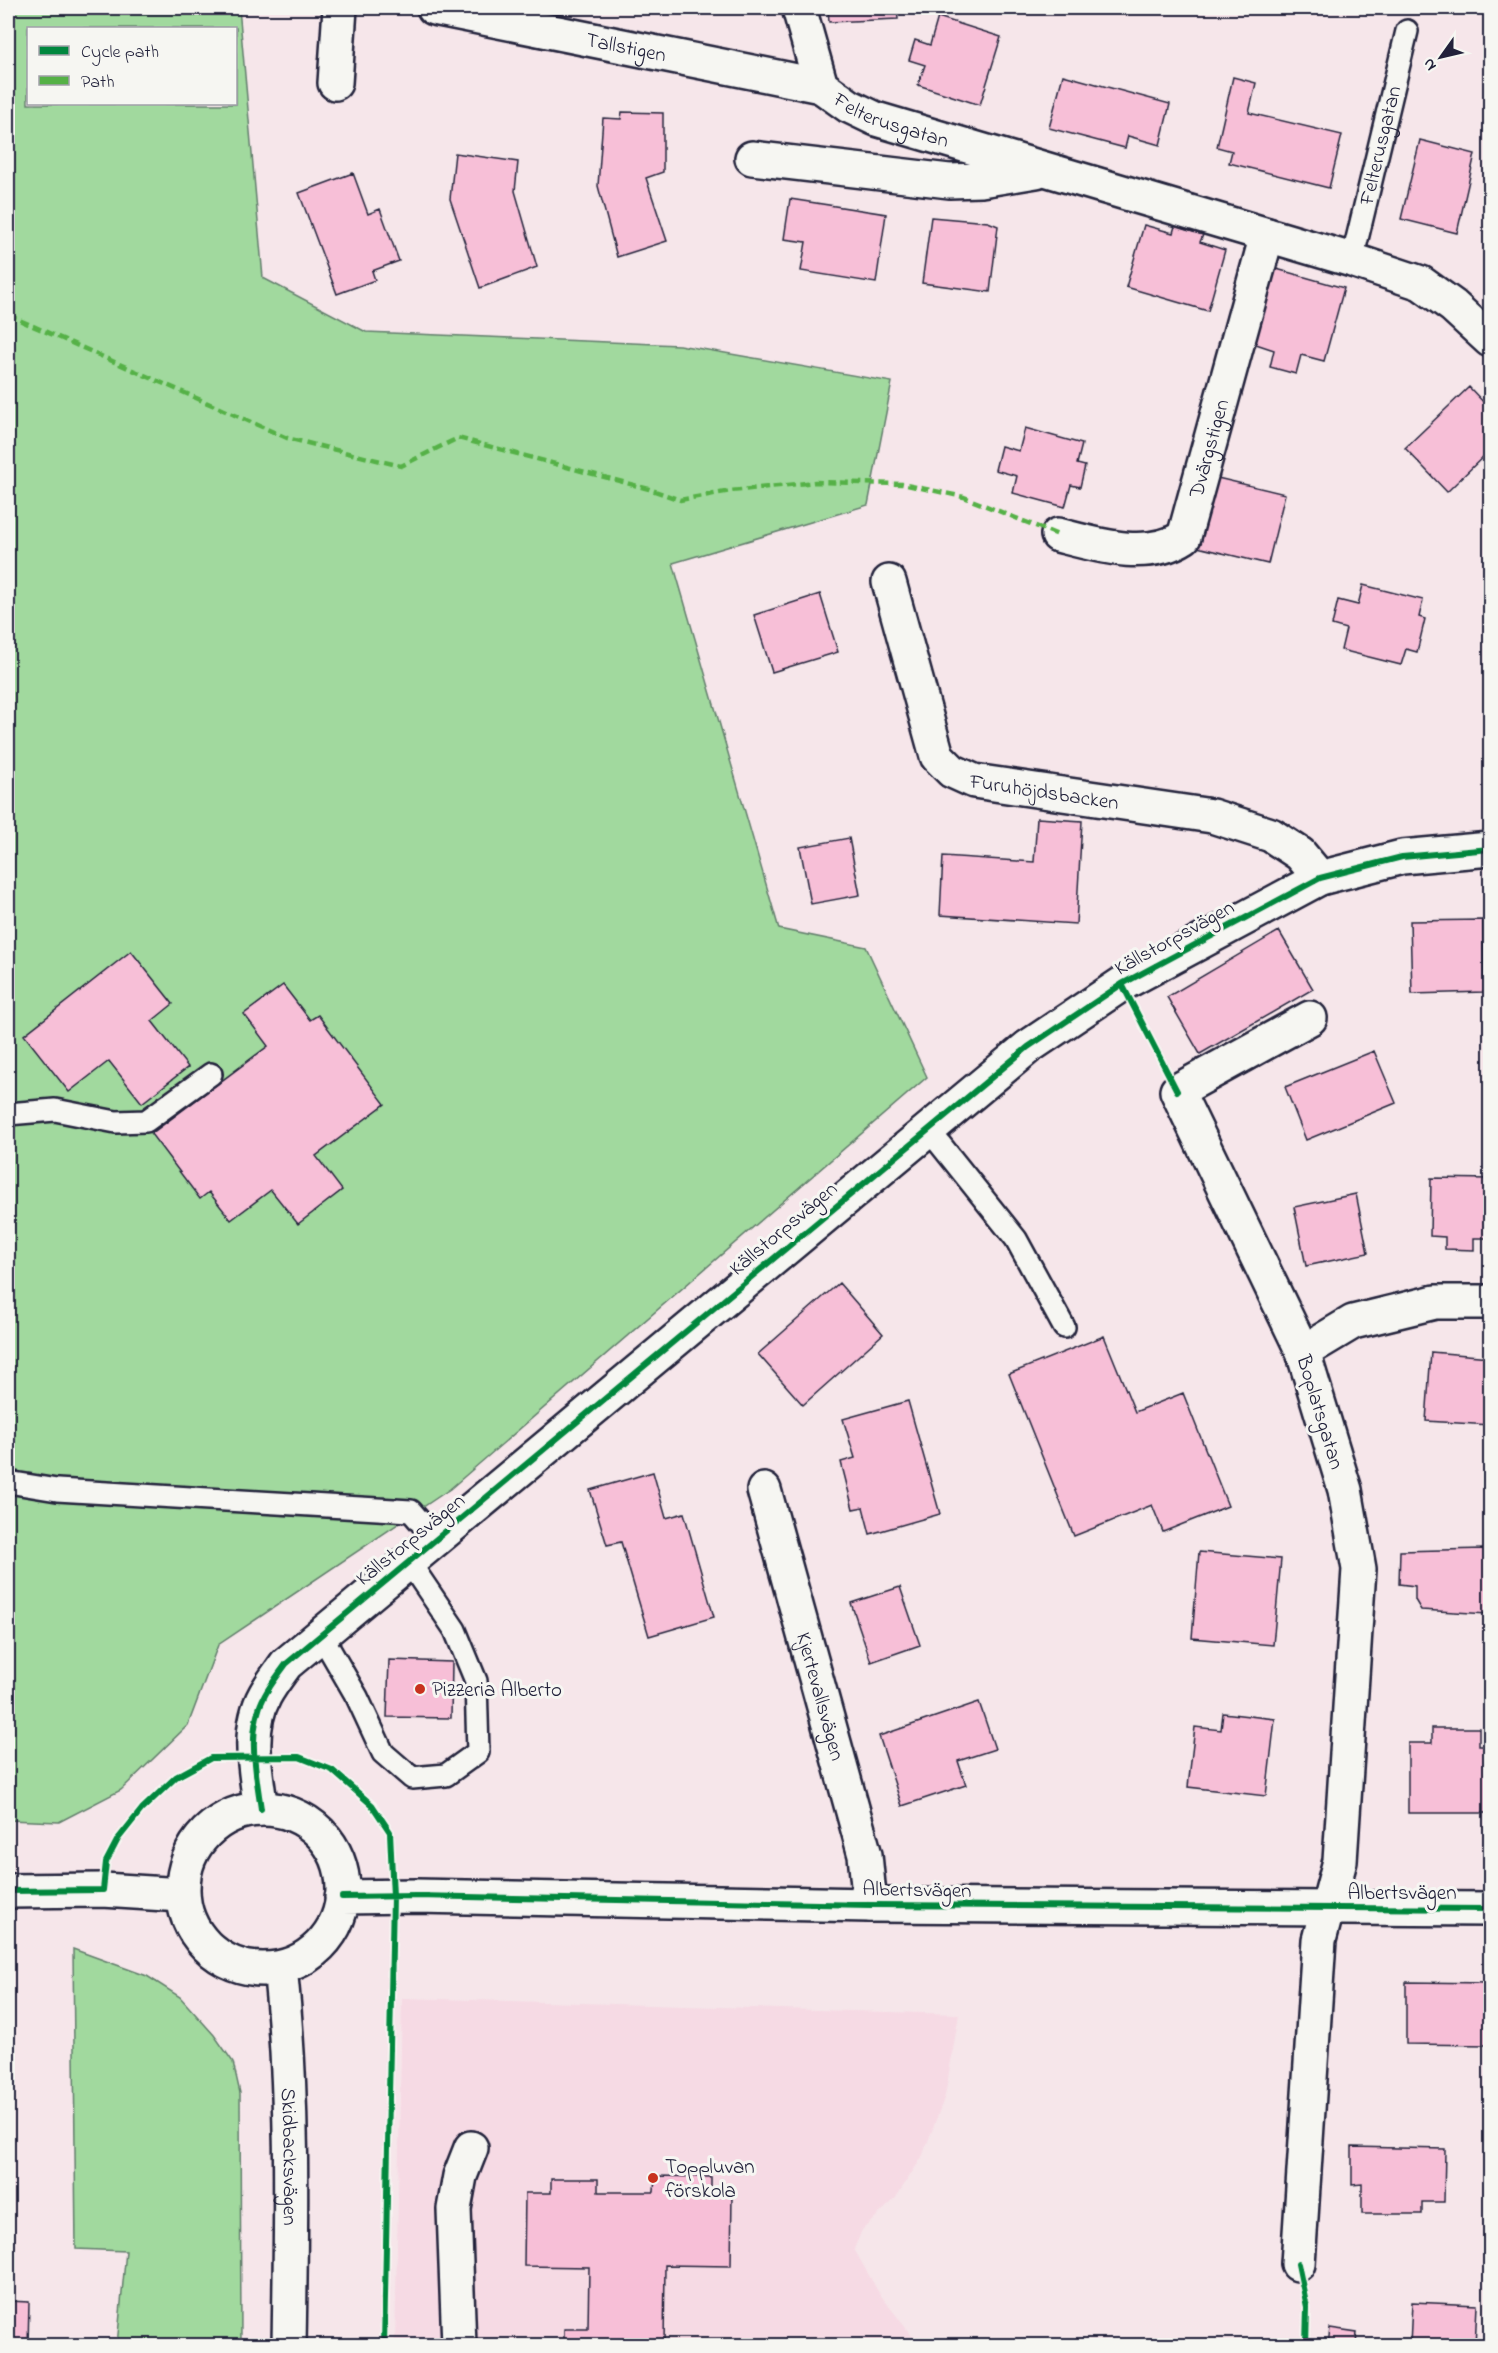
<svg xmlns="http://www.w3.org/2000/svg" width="1498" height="2353" viewBox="0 0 1498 2353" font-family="'Indie Flower',sans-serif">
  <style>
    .built { fill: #f6dae4 }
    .green { fill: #a1d99e; stroke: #627e6c; stroke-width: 1.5; fill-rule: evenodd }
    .building { fill: #f7bfd7; stroke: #22223b; stroke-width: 1.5 }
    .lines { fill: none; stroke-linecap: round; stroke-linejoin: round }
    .lane-casing { stroke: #22223b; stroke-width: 26 }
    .street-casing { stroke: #22223b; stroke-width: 38 }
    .secondary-casing { stroke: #22223b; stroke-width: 38 }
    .lane { stroke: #f6f6f2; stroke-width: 21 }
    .street { stroke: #f6f6f2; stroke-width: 33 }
    .secondary { stroke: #f6f6f2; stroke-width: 33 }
    .quiet { stroke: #55b146; stroke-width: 4.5; stroke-dasharray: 9 4.5; stroke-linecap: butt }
    .cycleway-casing { stroke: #f6f6f2; stroke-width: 10 }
    .cycleway { stroke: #00873e; stroke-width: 6 }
    .poi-dot { fill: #c8321e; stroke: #f6f6f2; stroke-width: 2 }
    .labels { text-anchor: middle; stroke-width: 6; stroke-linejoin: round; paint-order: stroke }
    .street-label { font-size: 21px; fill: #22223b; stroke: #f6f6f2 }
    .poi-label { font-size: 21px; fill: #22223b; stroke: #f6f6f2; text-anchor: start }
  </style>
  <rect width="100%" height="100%" fill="#f6e6ea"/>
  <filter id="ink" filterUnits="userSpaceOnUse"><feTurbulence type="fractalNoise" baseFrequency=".0167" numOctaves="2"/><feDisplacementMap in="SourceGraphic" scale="12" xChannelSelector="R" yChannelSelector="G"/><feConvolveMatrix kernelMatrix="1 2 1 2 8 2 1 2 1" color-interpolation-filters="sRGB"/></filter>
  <g filter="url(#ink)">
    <path class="built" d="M402,1998L959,2014L945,2096L922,2157L895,2199L862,2230L854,2249L879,2293L919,2345L395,2346Z"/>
    <path class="green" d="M8,8H239L263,278L366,332L679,345L892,382L868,505L673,563L779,929L866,947L927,1077L450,1489L218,1645L188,1725L121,1790L59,1822L8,1820ZM28,28H236V104H28Z
      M73,1949L147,1976L180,1997L214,2035L233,2062L240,2093L241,2345H117L126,2251L76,2249Z"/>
    <path class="building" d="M828,8H897L898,19L829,22Z
      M938,17L1001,37L980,105L918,85L925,65L909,60L915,40L930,45Z
      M1063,75L1170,104L1160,145L1128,136L1125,148L1049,128Z
      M1233,77L1256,83L1249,113L1342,135L1329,188L1229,163L1232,151L1217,147Z
      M622,112L663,113V172L646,178L667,241L617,257L598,186L603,118L621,119Z
      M1420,140L1475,154L1457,233L1401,219Z
      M455,153L518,162L515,191L537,267L480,288L450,199Z
      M353,173L368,214L380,209L399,261L372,271L375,280L337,294L299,193Z
      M790,199L886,214L876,283L801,271L806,242L784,239Z
      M931,217L988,222L998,226L990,292L922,283Z
      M1144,225L1173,233L1175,226L1203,235L1200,242L1225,250L1208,311L1126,287Z
      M1273,268L1344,288L1324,361L1301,355L1296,374L1270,367L1274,350L1253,343Z
      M1469,387L1490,409V450L1447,492L1405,448Z
      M1025,428L1082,444L1077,464L1085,466L1080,487L1071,485L1065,507L1013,493L1017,476L995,470L1001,446L1019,451Z
      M1209,476L1285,494L1268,564L1193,546Z
      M1363,585L1423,600L1419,617L1425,619L1417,652L1406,649L1401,665L1341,650L1346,629L1332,625L1338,600L1358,605Z
      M820,594L838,652L772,672L754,615Z
      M1037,818L1082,821L1076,924L940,915L943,856L1034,862Z
      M849,838L860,895L811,904L800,847Z
      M1483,920L1484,992L1412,994L1410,921Z
      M1279,931L1313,989L1200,1054L1167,997Z
      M131,951L173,1004L152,1021L188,1067L142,1103L109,1061L69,1092L24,1035Z
      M283,985L310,1020L318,1015L385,1104L316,1156L342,1190L298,1224L271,1190L231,1220L209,1192L200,1199L151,1134L268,1046L244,1014Z
      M1374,1051L1396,1103L1306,1140L1285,1087Z
      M1431,1178L1490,1179V1238H1474V1250L1445,1249V1237L1430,1236Z
      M1356,1194L1368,1253L1306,1266L1294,1207Z
      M839,1283L883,1334L803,1405L758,1354Z
      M1104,1336L1135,1412L1183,1393L1228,1506L1163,1532L1152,1505L1074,1536L1009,1374Z
      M1431,1352L1490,1357V1425L1426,1421Z
      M908,1401L940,1514L870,1534L863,1507L853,1509L841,1462L855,1458L843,1419Z
      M653,1472L666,1518L684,1513L714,1617L649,1636L621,1542L607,1545L590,1490Z
      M1484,1549L1490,1550L1488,1614L1421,1610L1415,1600V1586L1399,1584L1400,1551Z
      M1199,1552L1281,1559L1273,1645L1192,1638Z
      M900,1587L920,1645L871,1662L851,1603Z
      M389,1660L452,1662L451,1718L387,1717Z
      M979,1702L995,1749L958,1761L966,1785L902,1806L879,1736Z
      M1223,1713L1275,1719L1266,1796L1188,1787L1195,1727L1221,1730Z
      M1432,1728H1479V1746H1490V1813H1408V1743H1432Z
      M1406,1982L1490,1983V2045L1406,2044Z
      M1352,2147L1445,2149L1444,2202H1422V2214H1362V2184L1352,2185Z
      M655,2176L711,2177V2194H732L731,2266L665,2265L664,2346H564V2329H588L589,2267L524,2266L525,2193H551V2179H598V2192H654Z
      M8,2301L29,2302L28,2346H8Z
      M1412,2302L1477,2305L1475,2346H1410Z
      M1330,2328L1357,2332L1356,2346H1328Z"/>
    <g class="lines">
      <defs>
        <g id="lane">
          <path id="s1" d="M1352,260L1407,31"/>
          <path d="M8,1114L55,1110L116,1122L146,1121L211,1074"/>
          <path d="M928,1129L1016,1239L1064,1327"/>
          <path d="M8,1482L57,1490L411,1511L436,1540"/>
          <path d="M320,1633L357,1697L383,1753L412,1778L446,1775L478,1752L476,1681L455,1630L409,1562"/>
        </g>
        <g id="street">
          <path id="s2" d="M434,8L821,86"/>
          <path id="s3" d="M799,8L821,86L849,106L876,119L1352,260L1421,283L1453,306L1490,340"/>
          <path d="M335,83L340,8"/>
          <path d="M752,158L949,181L981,180L1036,171"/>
          <path id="s4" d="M1058,535C1097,545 1147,561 1184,537L1267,235"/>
          <path id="s5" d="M889,582L937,756L952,771L974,781L1212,816L1271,835L1300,854L1320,878"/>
          <path d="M1303,1352L1353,1322L1435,1302H1490"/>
          <path id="s6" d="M764,1490L865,1855L870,1905"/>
          <path d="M261,1809C256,1773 246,1729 265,1695C271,1684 279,1674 286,1664L1028,1047L1122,984L1320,878L1402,857L1490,849"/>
          <path id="s7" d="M280,1968C294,2093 291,2220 289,2346"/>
          <path d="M1298,2264L1319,1940L1340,1861L1359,1569L1345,1490L1303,1352L1177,1091L1310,1018"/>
          <path d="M459,2346L454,2209L460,2176L471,2148"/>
        </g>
        <path id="secondary" d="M183 1889a80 80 0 1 1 160 0a80 80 0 1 1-160 0Z
          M8,1891L103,1890L182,1895
          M342,1897L416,1896L870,1905L1490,1909"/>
      </defs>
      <use href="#lane" class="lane-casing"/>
      <use href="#street" class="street-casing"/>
      <use href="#secondary" class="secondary-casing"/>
      <use href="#lane" class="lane"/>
      <use href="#street" class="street"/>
      <use href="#secondary" class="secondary"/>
      <path class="quiet" d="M8,315L287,438L401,466L458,438L649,489L680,500L731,491L816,482L902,484L964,497L1058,535"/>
      <defs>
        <path id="cycleway" d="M1122,984L1177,1091
          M261,1809C256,1773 246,1729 265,1695C271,1684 279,1674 286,1664L1028,1047L1122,984L1320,878L1402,857L1490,849
          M8,1891L103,1890L106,1862L118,1839L142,1809L176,1777L211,1758L299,1757L332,1770L372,1805L390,1832L393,1896L384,2346
          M342,1897L416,1896L870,1905L1490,1909
          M1298,2264L1307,2307L1306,2346"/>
      </defs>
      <use href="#cycleway" class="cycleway-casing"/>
      <use href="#cycleway" class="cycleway"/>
    </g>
  </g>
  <g class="poi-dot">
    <circle cx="420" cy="1689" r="6"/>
    <circle cx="653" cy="2178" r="6"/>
  </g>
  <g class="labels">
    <g class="street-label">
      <text dy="7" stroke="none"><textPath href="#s2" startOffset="196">Tallstigen</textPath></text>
      <text dy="7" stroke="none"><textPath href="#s3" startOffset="160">Felterusgatan</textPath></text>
      <text dy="7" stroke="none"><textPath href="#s1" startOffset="118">Felterusgatan</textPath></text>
      <text dy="7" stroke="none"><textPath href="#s4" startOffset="222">Dvärgstigen</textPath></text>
      <text dy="7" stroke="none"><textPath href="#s5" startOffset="297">Furuhöjdsbacken</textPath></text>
      <text transform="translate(1174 937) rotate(-29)" y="7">Källstorpsvägen</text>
      <text transform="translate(783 1228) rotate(-40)" y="7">Källstorpsvägen</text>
      <text transform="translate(1321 1412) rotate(73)" y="7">Boplatsgatan</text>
      <text transform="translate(410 1539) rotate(-39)" y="7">Källstorpsvägen</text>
      <text dy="7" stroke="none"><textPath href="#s6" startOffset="214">Kjertevallsvägen</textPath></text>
      <text transform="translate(917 1889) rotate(1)" y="7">Albertsvägen</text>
      <text x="1402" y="1899">Albertsvägen</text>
      <text dy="7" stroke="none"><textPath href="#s7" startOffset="189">Skidbacksvägen</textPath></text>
    </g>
    <g class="poi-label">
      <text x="432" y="1696">Pizzeria Alberto</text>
      <text x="665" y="2173">Toppluvan<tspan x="665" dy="24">förskola</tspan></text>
    </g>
  </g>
  <rect width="1498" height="2353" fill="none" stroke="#f6f6f2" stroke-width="30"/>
  <rect x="15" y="15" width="1468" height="2323" fill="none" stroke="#22223b" stroke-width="2" filter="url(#ink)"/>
  <rect x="27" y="27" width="210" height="78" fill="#f6f6f2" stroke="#a1a1a9" stroke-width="1.5"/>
  <rect x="39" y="46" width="30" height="9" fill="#00873e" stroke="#a1a1a9" stroke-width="1.5"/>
  <text x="81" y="57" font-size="18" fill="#22223b">Cycle path</text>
  <rect x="39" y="76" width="30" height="9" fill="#55b146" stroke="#a1a1a9" stroke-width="1.5"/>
  <text x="81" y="87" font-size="18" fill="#22223b">Path</text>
  <g transform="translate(1441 57) rotate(236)" stroke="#f6f6f2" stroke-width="4.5" paint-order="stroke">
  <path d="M0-4.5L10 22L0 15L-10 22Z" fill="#22223b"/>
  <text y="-9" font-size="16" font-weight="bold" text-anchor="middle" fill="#22223b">N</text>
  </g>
</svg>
